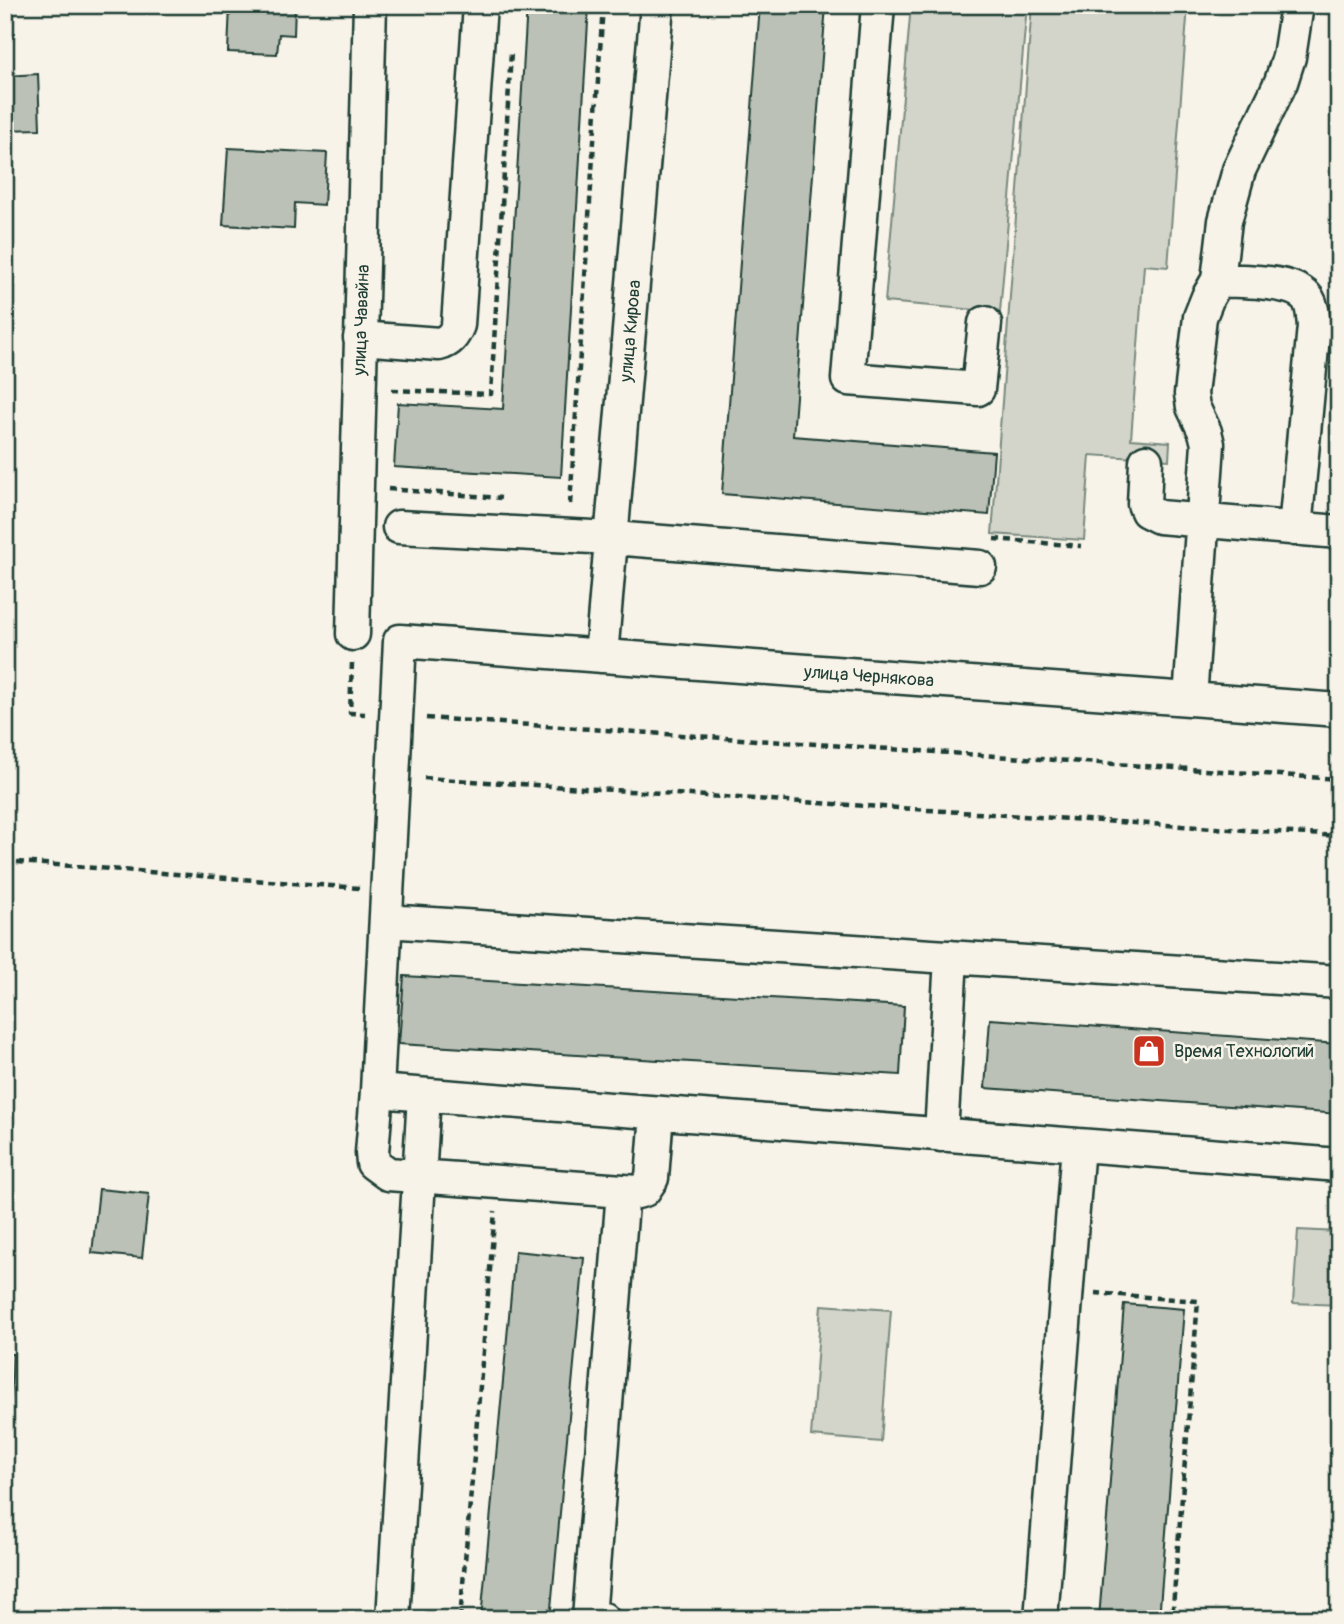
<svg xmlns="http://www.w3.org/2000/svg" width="1344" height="1624" viewBox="0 0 1344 1624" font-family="Pangolin,sans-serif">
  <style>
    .green { fill: #d3d5ca; stroke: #79897f; stroke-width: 2 }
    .building { fill: #bbc1b6; stroke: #1f3d34; stroke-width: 2 }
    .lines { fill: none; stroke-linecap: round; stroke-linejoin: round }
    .minor-casing { stroke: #1f3d34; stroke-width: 37 }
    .path { stroke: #1f3d34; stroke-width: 4.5; stroke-dasharray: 7 5; stroke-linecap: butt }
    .minor { stroke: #f7f3e8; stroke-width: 32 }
    .labels { text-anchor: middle; stroke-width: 5; stroke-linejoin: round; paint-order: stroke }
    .street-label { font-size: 18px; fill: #1f3d34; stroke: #f7f3e8 }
    .poi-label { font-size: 18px; fill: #1f3d34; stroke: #f7f3e8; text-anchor: start }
  </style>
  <rect width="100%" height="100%" fill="#f7f3e8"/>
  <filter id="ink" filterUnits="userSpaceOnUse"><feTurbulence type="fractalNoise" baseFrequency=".0143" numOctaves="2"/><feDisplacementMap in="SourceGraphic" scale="14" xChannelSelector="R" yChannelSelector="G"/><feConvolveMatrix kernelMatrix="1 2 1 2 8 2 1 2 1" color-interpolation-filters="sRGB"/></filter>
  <g filter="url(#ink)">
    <path class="green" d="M911,5H1027L1000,312L885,302Z
      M1032,5H1188L1168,267L1144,265L1131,439L1170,442L1169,460L1090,455L1084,540L992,534Z
      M1298,1230L1339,1232V1305L1293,1303Z
      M821,1305L891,1310L881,1442L811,1436Z"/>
    <path class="building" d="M230,5H295L294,35L279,34L277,54L228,52Z
      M527,5H589L561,477L394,467L398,403L503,409Z
      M760,5H826L793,436L994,452L989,515L722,494Z
      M38,74L40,129L5,130V76Z
      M228,148L327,153L324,205L295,203L294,229L223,225Z
      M5,231H7V260H5Z
      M1339,393V437L1335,436Z
      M5,395H9L8,436L5,435Z
      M404,976L904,1006L900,1075L399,1044Z
      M990,1019L1339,1044V1114L985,1088Z
      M99,1189L149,1194L142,1258L92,1253Z
      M515,1251L584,1258L550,1619H481Z
      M1124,1304L1184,1309L1159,1619H1099Z
      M5,1354H13L10,1421H5Z"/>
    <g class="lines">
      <defs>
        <path id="minor" d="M878,5L848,379L978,389L985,323
          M1218,280C1242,282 1294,279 1308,299C1313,307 1313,317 1314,326L1295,529
          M360,338L439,344C450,341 454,335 458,325L480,5
          M1146,461L1144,504L1147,511L1159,517L1339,532
          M399,527L612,538L980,567
          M353,634L370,5
          M601,656L657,5
          M1190,699L1208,444L1205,432L1193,407L1191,394L1200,317L1208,297L1218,280L1225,221L1239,170L1281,82L1289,57L1297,5
          M386,921L1339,982
          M377,1091L1339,1165
          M657,1113L652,1178L644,1190L637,1192L388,1174L373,1163L372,1153L377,1091L400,641L1339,710
          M941,1135L951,957
          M393,1619L424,1095
          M603,1619L589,1618L623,1191
          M1041,1619L1078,1145"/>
      </defs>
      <use href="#minor" class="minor-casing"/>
      <path class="path" d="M392,390L491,394L511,52
        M388,489L501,498
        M570,504L603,5
        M994,539L1081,546
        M352,663L350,713L365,714
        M426,718L1339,779
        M424,778L1339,836
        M5,861L359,888
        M1095,1293L1198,1301L1172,1619
        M460,1619L495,1211"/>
      <use href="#minor" class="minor"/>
    </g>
  </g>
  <defs>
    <symbol id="shop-square" viewBox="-11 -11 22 22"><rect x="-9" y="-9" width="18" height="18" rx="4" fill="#c8321e" stroke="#f7f3e8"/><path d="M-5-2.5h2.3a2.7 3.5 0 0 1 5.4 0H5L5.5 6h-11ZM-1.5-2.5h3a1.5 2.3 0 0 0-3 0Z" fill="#fff"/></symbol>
  </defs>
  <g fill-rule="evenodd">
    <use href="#shop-square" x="1130" y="1032" width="38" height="38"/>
  </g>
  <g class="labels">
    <g class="street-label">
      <text transform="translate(361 320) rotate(-88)" y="6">улица Чавайна</text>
      <text transform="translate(630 331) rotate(-85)" y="6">улица Кирова</text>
      <text transform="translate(869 676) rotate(4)" y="6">улица Чернякова</text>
    </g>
    <g class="poi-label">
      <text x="1174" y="1057">Время Технологий</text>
    </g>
  </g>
  <rect width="1344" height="1624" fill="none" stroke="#f7f3e8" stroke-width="28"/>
  <rect x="14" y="14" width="1316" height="1596" fill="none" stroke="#1f3d34" stroke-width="2.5" filter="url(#ink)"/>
</svg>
